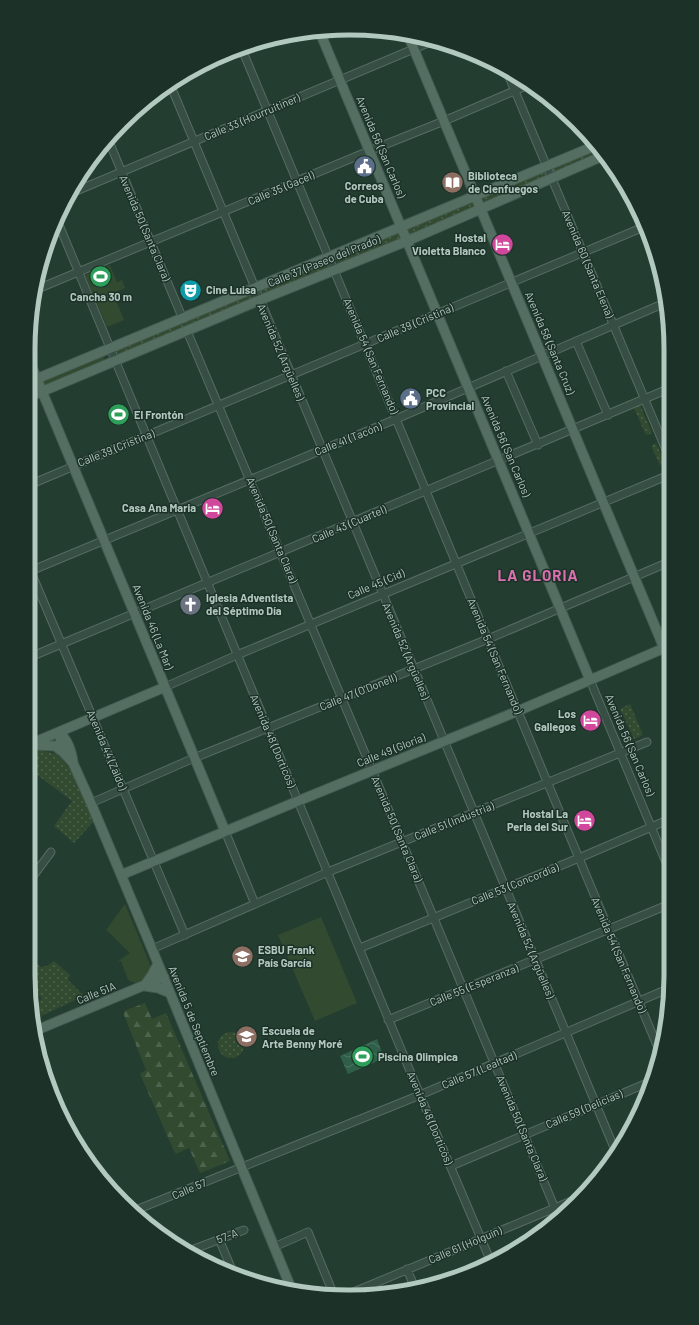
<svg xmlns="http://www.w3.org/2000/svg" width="699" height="1325" viewBox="0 0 699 1325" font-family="Barlow,sans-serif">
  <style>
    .grass { fill: url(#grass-dots) }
    .forest { fill: url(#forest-firs) }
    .park { fill: #324a2f }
    .water { fill: url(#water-waves) }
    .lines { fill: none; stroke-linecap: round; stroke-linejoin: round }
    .minor-casing { stroke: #556c61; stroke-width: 9 }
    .major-casing { stroke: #435a50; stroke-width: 11 }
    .minor { stroke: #374e44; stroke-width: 7 }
    .major { stroke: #556e62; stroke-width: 9 }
    .labels { text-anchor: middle; stroke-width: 3; stroke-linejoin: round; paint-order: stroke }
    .street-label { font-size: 11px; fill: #b2c9c0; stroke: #1c3228 }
    .poi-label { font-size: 11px; font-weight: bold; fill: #b2c9c0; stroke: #1c3228; text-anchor: start }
    .district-label { font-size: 15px; font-weight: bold; letter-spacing: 1px; fill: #dc6faf; stroke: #1c3228 }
    .rim { fill: none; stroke: #b2c9c0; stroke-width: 5 }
  </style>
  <defs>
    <pattern id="grass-dots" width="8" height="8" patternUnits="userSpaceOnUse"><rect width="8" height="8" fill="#324a2f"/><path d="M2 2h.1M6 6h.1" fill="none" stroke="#4d634b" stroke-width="1.8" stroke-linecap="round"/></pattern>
    <pattern id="forest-firs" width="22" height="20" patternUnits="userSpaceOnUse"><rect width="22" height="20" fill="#324a2f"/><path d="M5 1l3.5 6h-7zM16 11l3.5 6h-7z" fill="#4d634b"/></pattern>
    <pattern id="water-waves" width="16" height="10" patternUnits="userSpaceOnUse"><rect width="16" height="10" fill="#305f49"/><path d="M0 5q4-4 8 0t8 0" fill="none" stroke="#4c7561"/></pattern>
  </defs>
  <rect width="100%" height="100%" fill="#233e31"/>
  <path class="grass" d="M598,147L604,153L339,265L335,257Z
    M324,262L327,270L264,296L261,288Z
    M251,292L254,300L119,357L115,348Z
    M640,405L652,433L646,435L634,408Z
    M656,443L665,463L660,465L651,446Z
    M630,704L643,735L634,739L620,709Z
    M39,750L57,754L72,771L94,821L74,843L54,826L72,801L32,771L28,775V754Z
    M28,957L41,967L47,966L54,961L70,975L68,980L84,996L43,1015L36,1024L34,1009L42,998L30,989L28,975Z
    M218 1045a13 13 0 1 1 26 0a13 13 0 1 1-26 0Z"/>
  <path class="forest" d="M145,1003L152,1019L166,1013L230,1161L200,1173L189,1148L176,1154L174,1151L140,1074L146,1070L124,1015V1011Z"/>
  <path class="park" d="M110,265L117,282L122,280L125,288L113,293L124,320L107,327L85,275Z
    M102,354L106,362L46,388L42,379Z
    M125,904L152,969L144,979L136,983L128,980L121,961H118L130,953C121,945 115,937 106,930Z
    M321,917L357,1003L315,1021L278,935Z"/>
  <path class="water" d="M377,1039L384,1058L348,1074L340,1056Z"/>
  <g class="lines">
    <defs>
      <path id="minor" d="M241,47L661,1055
        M507,72L669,457
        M170,84L615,1150
        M108,139L182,317
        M69,194L435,40
        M57,220L420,1095L491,1262
        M35,290L369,151L444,121L528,85
        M187,331L372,770L559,1218
        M576,341L608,415
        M506,371L538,445
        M29,485L646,226
        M28,565L185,935
        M28,572L396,419L667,302
        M664,648L669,660
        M28,658L668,389
        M590,680L670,872
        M165,687L237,655L669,475
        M91,803L194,758L488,639L669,562
        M225,831L255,904
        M28,883L51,852
        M360,948L579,858L670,819
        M152,949L328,872L647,742
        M388,1020L670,904
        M451,1166L652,1081
        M136,1210L420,1095L670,988
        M219,1239L232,1270
        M274,1247L308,1232L333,1293
        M189,1251L244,1230
        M407,1269L414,1286
        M349,1294L581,1197"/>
      <path id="major" d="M319,30L590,680
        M408,35L664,648
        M29,360L225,831
        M29,382L597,145
        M29,397L260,300L407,241L605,155
        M60,732L61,747L63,752L73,763L91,803L152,949L291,1288
        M60,732C68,742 71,749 73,762
        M28,745L165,687
        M35,745L55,746L63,752
        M121,875L298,801L518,711L669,646
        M145,985L152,975L158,964
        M145,986L158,988L170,993
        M37,1030L164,977"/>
    </defs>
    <use href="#minor" class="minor-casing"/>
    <use href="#major" class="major-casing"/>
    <use href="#minor" class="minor"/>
    <use href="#major" class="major"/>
  </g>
  <defs>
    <symbol id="civic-disc" viewBox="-11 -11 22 22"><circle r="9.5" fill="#5c6f8a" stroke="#1c3228"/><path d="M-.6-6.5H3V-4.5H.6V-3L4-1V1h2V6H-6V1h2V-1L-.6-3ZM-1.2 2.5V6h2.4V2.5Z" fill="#fff"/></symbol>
    <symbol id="library-disc" viewBox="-11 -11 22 22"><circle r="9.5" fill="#8d6e63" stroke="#1c3228"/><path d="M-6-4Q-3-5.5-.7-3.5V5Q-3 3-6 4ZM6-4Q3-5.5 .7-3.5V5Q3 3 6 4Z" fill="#fff"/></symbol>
    <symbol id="hotel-disc" viewBox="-11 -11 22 22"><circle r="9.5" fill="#d1479c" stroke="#1c3228"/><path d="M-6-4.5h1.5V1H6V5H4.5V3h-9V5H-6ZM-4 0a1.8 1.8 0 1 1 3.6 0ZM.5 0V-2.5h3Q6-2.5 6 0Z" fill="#fff"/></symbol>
    <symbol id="stadium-disc" viewBox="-11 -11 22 22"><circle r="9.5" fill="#2e9e5b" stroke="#1c3228"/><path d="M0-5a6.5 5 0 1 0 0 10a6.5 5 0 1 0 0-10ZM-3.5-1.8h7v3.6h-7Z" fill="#fff"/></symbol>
    <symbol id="theatre-disc" viewBox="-11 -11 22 22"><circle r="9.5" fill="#0f9aa8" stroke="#1c3228"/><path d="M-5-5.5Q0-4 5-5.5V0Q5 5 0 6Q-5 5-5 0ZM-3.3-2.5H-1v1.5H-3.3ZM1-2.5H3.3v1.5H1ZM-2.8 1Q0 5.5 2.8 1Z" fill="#fff"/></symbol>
    <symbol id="church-disc" viewBox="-11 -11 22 22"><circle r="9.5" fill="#6b7280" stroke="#1c3228"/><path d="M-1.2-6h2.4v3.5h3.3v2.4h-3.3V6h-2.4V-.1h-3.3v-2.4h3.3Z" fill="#fff"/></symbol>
    <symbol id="school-disc" viewBox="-11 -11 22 22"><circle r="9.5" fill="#8d6e63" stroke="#1c3228"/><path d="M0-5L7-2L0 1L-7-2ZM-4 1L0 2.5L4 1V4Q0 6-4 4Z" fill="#fff"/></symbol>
  </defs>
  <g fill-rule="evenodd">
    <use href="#civic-disc" x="352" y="154" width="25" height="25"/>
    <use href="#library-disc" x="440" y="170" width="25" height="25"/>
    <use href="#hotel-disc" x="490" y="232" width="25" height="25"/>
    <use href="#stadium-disc" x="88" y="264" width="25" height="25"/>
    <use href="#theatre-disc" x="178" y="278" width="25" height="25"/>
    <use href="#civic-disc" x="398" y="386" width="25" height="25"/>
    <use href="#stadium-disc" x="106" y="402" width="25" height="25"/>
    <use href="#hotel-disc" x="200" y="496" width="25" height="25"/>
    <use href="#church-disc" x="178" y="592" width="25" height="25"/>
    <use href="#hotel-disc" x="578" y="708" width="25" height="25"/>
    <use href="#hotel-disc" x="572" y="808" width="25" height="25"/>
    <use href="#school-disc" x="230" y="944" width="25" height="25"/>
    <use href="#school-disc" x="234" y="1024" width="25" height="25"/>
    <use href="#stadium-disc" x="350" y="1044" width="25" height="25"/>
  </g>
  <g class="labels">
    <g class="street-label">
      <text transform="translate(252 117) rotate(-23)" y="4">Calle 33 (Hourruitiner)</text>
      <text transform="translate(381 147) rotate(67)" y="4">Avenida 56 (San Carlos)</text>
      <text transform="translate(281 188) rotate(-23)" y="4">Calle 35 (Gacel)</text>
      <text transform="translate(145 228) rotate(67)" y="4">Avenida 50 (Santa Clara)</text>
      <text transform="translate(324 261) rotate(-22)" y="4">Calle 37 (Paseo del Prado)</text>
      <text transform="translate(588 264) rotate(67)" y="4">Avenida 60 (Santa Elena)</text>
      <text transform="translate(415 323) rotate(-23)" y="4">Calle 39 (Cristina)</text>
      <text transform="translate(550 343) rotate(67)" y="4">Avenida 58 (Santa Cruz)</text>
      <text transform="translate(281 352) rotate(67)" y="4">Avenida 52 (Argüelles)</text>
      <text transform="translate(371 356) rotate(67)" y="4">Avenida 54 (San Fernando)</text>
      <text transform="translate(348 439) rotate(-22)" y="4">Calle 41 (Tacón)</text>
      <text transform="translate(506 446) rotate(67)" y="4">Avenida 56 (San Carlos)</text>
      <text transform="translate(116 448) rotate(-22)" y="4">Calle 39 (Cristina)</text>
      <text transform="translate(349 524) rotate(-23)" y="4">Calle 43 (Cuartel)</text>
      <text transform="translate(272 530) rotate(67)" y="4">Avenida 50 (Santa Clara)</text>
      <text transform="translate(376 584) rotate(-23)" y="4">Calle 45 (Cid)</text>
      <text transform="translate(153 627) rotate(68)" y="4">Avenida 46 (La Mar)</text>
      <text transform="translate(406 651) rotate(67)" y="4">Avenida 52 (Argüelles)</text>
      <text transform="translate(495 656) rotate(67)" y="4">Avenida 54 (San Fernando)</text>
      <text transform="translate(358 692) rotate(-22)" y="4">Calle 47 (O'Donell)</text>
      <text transform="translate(273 741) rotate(67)" y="4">Avenida 48 (Dorticós)</text>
      <text transform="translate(630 745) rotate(67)" y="4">Avenida 56 (San Carlos)</text>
      <text transform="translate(107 750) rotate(67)" y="4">Avenida 44 (Zaldo)</text>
      <text transform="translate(391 750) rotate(-22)" y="4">Calle 49 (Gloria)</text>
      <text transform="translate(454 821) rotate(-22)" y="4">Calle 51 (Industria)</text>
      <text transform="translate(397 829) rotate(67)" y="4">Avenida 50 (Santa Clara)</text>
      <text transform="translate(515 884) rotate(-22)" y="4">Calle 53 (Concordia)</text>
      <text transform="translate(531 950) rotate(67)" y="4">Avenida 52 (Argüelles)</text>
      <text transform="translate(619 955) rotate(67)" y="4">Avenida 54 (San Fernando)</text>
      <text transform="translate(474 985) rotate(-22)" y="4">Calle 55 (Esperanza)</text>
      <text transform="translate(96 993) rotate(-22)" y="4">Calle 51A</text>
      <text transform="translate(194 1021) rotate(68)" y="4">Avenida 5 de Septiembre</text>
      <text transform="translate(479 1070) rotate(-23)" y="4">Calle 57 (Lealtad)</text>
      <text transform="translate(584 1109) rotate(-23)" y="4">Calle 59 (Delicias)</text>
      <text transform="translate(430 1118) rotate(67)" y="4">Avenida 48 (Dorticós)</text>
      <text transform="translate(522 1128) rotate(67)" y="4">Avenida 50 (Santa Clara)</text>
      <text transform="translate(189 1189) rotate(-23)" y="4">Calle 57</text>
      <text transform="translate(227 1236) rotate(-21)" y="4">57-A</text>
      <text transform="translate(465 1245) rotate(-23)" y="4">Calle 61 (Holguín)</text>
    </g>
    <g class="poi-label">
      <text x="468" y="180">Biblioteca<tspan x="468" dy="13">de Cienfuegos</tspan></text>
      <text x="364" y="190" text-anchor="middle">Correos<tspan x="364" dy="13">de Cuba</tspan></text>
      <text x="486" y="242" text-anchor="end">Hostal<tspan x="486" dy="13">Violetta Blanco</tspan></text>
      <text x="206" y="294">Cine Luisa</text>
      <text x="101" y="301" text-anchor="middle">Cancha 30 m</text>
      <text x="426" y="397">PCC<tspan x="426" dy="13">Provincial</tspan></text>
      <text x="134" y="419">El Frontón</text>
      <text x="196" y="512" text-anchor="end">Casa Ana Maria</text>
      <text x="206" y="602">Iglesia Adventista<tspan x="206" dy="13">del Séptimo Día</tspan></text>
      <text x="576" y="718" text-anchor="end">Los<tspan x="576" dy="13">Gallegos</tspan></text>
      <text x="568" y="818" text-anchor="end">Hostal La<tspan x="568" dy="13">Perla del Sur</tspan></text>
      <text x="258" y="954">ESBU Frank<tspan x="258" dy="13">País García</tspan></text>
      <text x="262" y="1035">Escuela de<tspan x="262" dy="13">Arte Benny Moré</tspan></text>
      <text x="378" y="1061">Piscina Olimpica</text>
    </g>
    <g class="district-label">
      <text x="538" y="581">LA GLORIA</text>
    </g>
  </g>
  <path d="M0 0H699V1325H0ZM349 35H350A314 314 0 0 1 664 349V976A314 314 0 0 1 350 1290H349A314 314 0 0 1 35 976V349A314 314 0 0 1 349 35Z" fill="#1c3228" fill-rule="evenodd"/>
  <path class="rim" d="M349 35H350A314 314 0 0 1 664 349V976A314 314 0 0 1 350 1290H349A314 314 0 0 1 35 976V349A314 314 0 0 1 349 35Z"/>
</svg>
